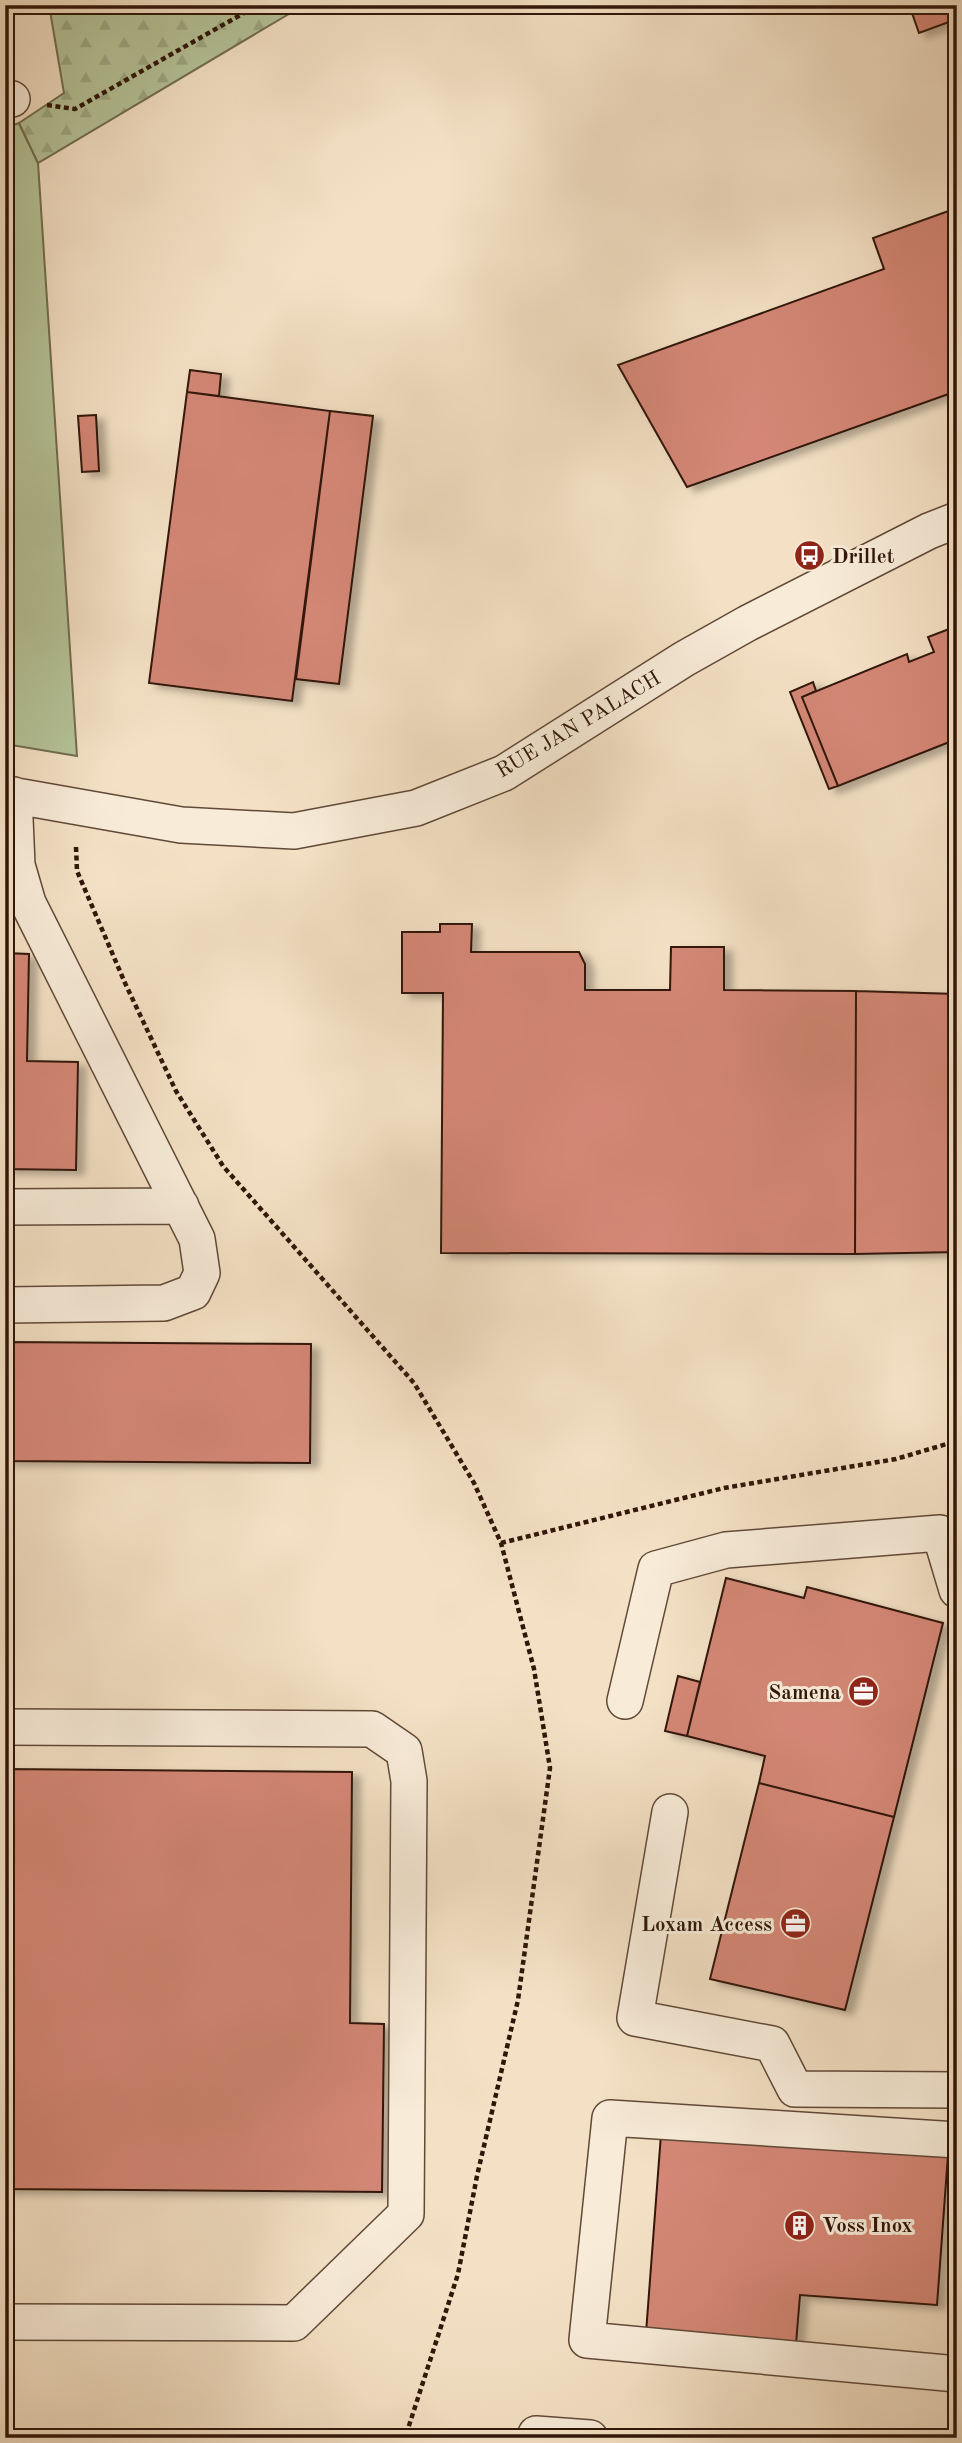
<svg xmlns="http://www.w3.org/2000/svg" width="962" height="2443" viewBox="0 0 962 2443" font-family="'Old Standard TT',serif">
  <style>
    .grass { fill: #b5c499; stroke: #726d51; stroke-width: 2 }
    .forest { fill: url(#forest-firs); stroke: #726d51; stroke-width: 2 }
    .building { fill: #d48776; stroke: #301609; stroke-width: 2; filter: url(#shadow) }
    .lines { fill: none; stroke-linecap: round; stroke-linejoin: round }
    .minor-casing { stroke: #614938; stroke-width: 38 }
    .path { stroke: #301609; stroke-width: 4.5; stroke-dasharray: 5 3.5; stroke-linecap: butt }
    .minor { stroke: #f8ecd9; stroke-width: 35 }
    .labels { text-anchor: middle; stroke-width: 6; stroke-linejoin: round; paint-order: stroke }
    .poi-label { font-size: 21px; font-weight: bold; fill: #301609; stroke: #f8ecd9; text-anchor: start }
    .street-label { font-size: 21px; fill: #301609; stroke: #f8ecd9 }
  </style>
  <defs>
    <pattern id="forest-firs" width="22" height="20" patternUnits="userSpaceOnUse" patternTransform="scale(1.75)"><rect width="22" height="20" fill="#b5c499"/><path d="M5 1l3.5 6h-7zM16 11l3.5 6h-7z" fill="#9ca882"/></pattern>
    <filter id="shadow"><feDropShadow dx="8" dy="4.5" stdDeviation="3.5" flood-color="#0004"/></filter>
  </defs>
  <rect width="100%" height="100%" fill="#f4e1c5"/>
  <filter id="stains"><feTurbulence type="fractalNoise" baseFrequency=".00286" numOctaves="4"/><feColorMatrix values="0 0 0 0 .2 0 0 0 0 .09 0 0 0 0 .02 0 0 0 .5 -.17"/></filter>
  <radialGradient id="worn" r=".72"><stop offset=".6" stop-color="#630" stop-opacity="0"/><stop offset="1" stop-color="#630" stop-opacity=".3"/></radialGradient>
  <path class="grass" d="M19,123L38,163L77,756L5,744V128Z"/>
  <path class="forest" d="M49,5H304L38,163L19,123L64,93Z"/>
  <path class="building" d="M933,5H957V19L919,33L912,13Z
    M957,208V391L687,487L618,365L884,269L873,238Z
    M190,370L221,374L219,396L187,392Z
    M187,392L330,411L292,701L149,683Z
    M330,411L373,416L339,684L296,679Z
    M96,415L99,471L82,472L78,416Z
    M957,626V739L838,786L802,697L907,654L909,662L934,652L928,637Z
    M813,682L816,691L802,697L838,786L829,789L790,692Z
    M440,924H472L471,952H579L585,964V990H670L671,947H724V990L856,991L855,1254L441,1253L443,993H402V932H440Z
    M5,953L29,954L27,1061L78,1062L76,1170L5,1169Z
    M856,991L957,994V1252L855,1254Z
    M5,1342L311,1344L310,1463L5,1461Z
    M726,1578L804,1598L807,1587L943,1623L894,1817L759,1783L765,1756L687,1736Z
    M678,1676L700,1682L687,1736L665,1731Z
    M5,1769L352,1772L350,2023L384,2024L382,2192L5,2189Z
    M759,1783L894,1817L845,2010L710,1979Z
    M661,2134L948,2155L937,2305L800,2295L796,2344L646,2333Z"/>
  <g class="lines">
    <defs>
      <path id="minor" d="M5,101L12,99
        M5,794L181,825L294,831L416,808L504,773L684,659L748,623L929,531L957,520
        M5,1207L181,1206
        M5,1305L164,1303L193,1292L202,1273L197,1239L28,903L17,865L14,795
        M625,1701L656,1569L726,1550L940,1533L957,1590
        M5,1727L372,1729L404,1751L409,1781L406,2214L294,2323L5,2322
        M670,1812L635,2018L772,2044L795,2089L957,2090
        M957,2140L610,2118L587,2340L957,2374
        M536,2438V2434L590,2438"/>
    </defs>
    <use href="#minor" class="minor-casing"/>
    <path class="path" d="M47,105L75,109L258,5
      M76,847L77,871L125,983L176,1091L223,1166L414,1383L474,1483L501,1543L534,1669L550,1768L518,2000L477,2176L458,2274L405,2438
      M501,1543L724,1488L896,1459L957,1441"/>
    <use href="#minor" class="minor"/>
  </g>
  <defs>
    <symbol id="bus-disc" viewBox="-11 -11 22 22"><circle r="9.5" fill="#8f2418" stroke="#f8ecd9"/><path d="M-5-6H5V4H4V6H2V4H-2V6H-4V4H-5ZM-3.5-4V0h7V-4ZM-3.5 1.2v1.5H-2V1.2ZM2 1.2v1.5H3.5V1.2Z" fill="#fff"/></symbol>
    <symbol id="office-disc" viewBox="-11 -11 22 22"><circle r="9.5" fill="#8f2418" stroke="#f8ecd9"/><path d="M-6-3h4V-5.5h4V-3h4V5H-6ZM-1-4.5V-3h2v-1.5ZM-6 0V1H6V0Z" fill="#fff"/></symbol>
    <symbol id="building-disc" viewBox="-11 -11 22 22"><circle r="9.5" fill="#8f2418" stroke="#f8ecd9"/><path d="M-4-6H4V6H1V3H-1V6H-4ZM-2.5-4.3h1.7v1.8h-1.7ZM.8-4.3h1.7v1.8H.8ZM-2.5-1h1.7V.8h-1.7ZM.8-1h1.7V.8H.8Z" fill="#fff"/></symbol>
  </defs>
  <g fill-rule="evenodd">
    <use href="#bus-disc" x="792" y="538" width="35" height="35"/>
    <use href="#office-disc" x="846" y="1674" width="35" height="35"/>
    <use href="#office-disc" x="778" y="1906" width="35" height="35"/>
    <use href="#building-disc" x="782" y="2208" width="35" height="35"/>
  </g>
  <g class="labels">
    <g class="poi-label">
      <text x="832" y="563">Drillet</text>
      <text x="841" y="1699" text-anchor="end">Samena</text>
      <text x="772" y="1931" text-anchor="end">Loxam Access</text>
      <text x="822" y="2232">Voss Inox</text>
    </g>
    <g class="street-label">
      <text transform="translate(578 724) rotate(-31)" y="7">RUE JAN PALACH</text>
    </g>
  </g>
  <rect width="962" height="2443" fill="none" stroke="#f4e1c5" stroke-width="28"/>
  <rect x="7" y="7" width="948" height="2429" fill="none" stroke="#301609" stroke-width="3.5"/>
  <rect x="14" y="14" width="934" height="2415" fill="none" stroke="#301609" stroke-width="2"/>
  <rect width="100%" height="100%" filter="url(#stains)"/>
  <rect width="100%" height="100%" fill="url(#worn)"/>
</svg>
